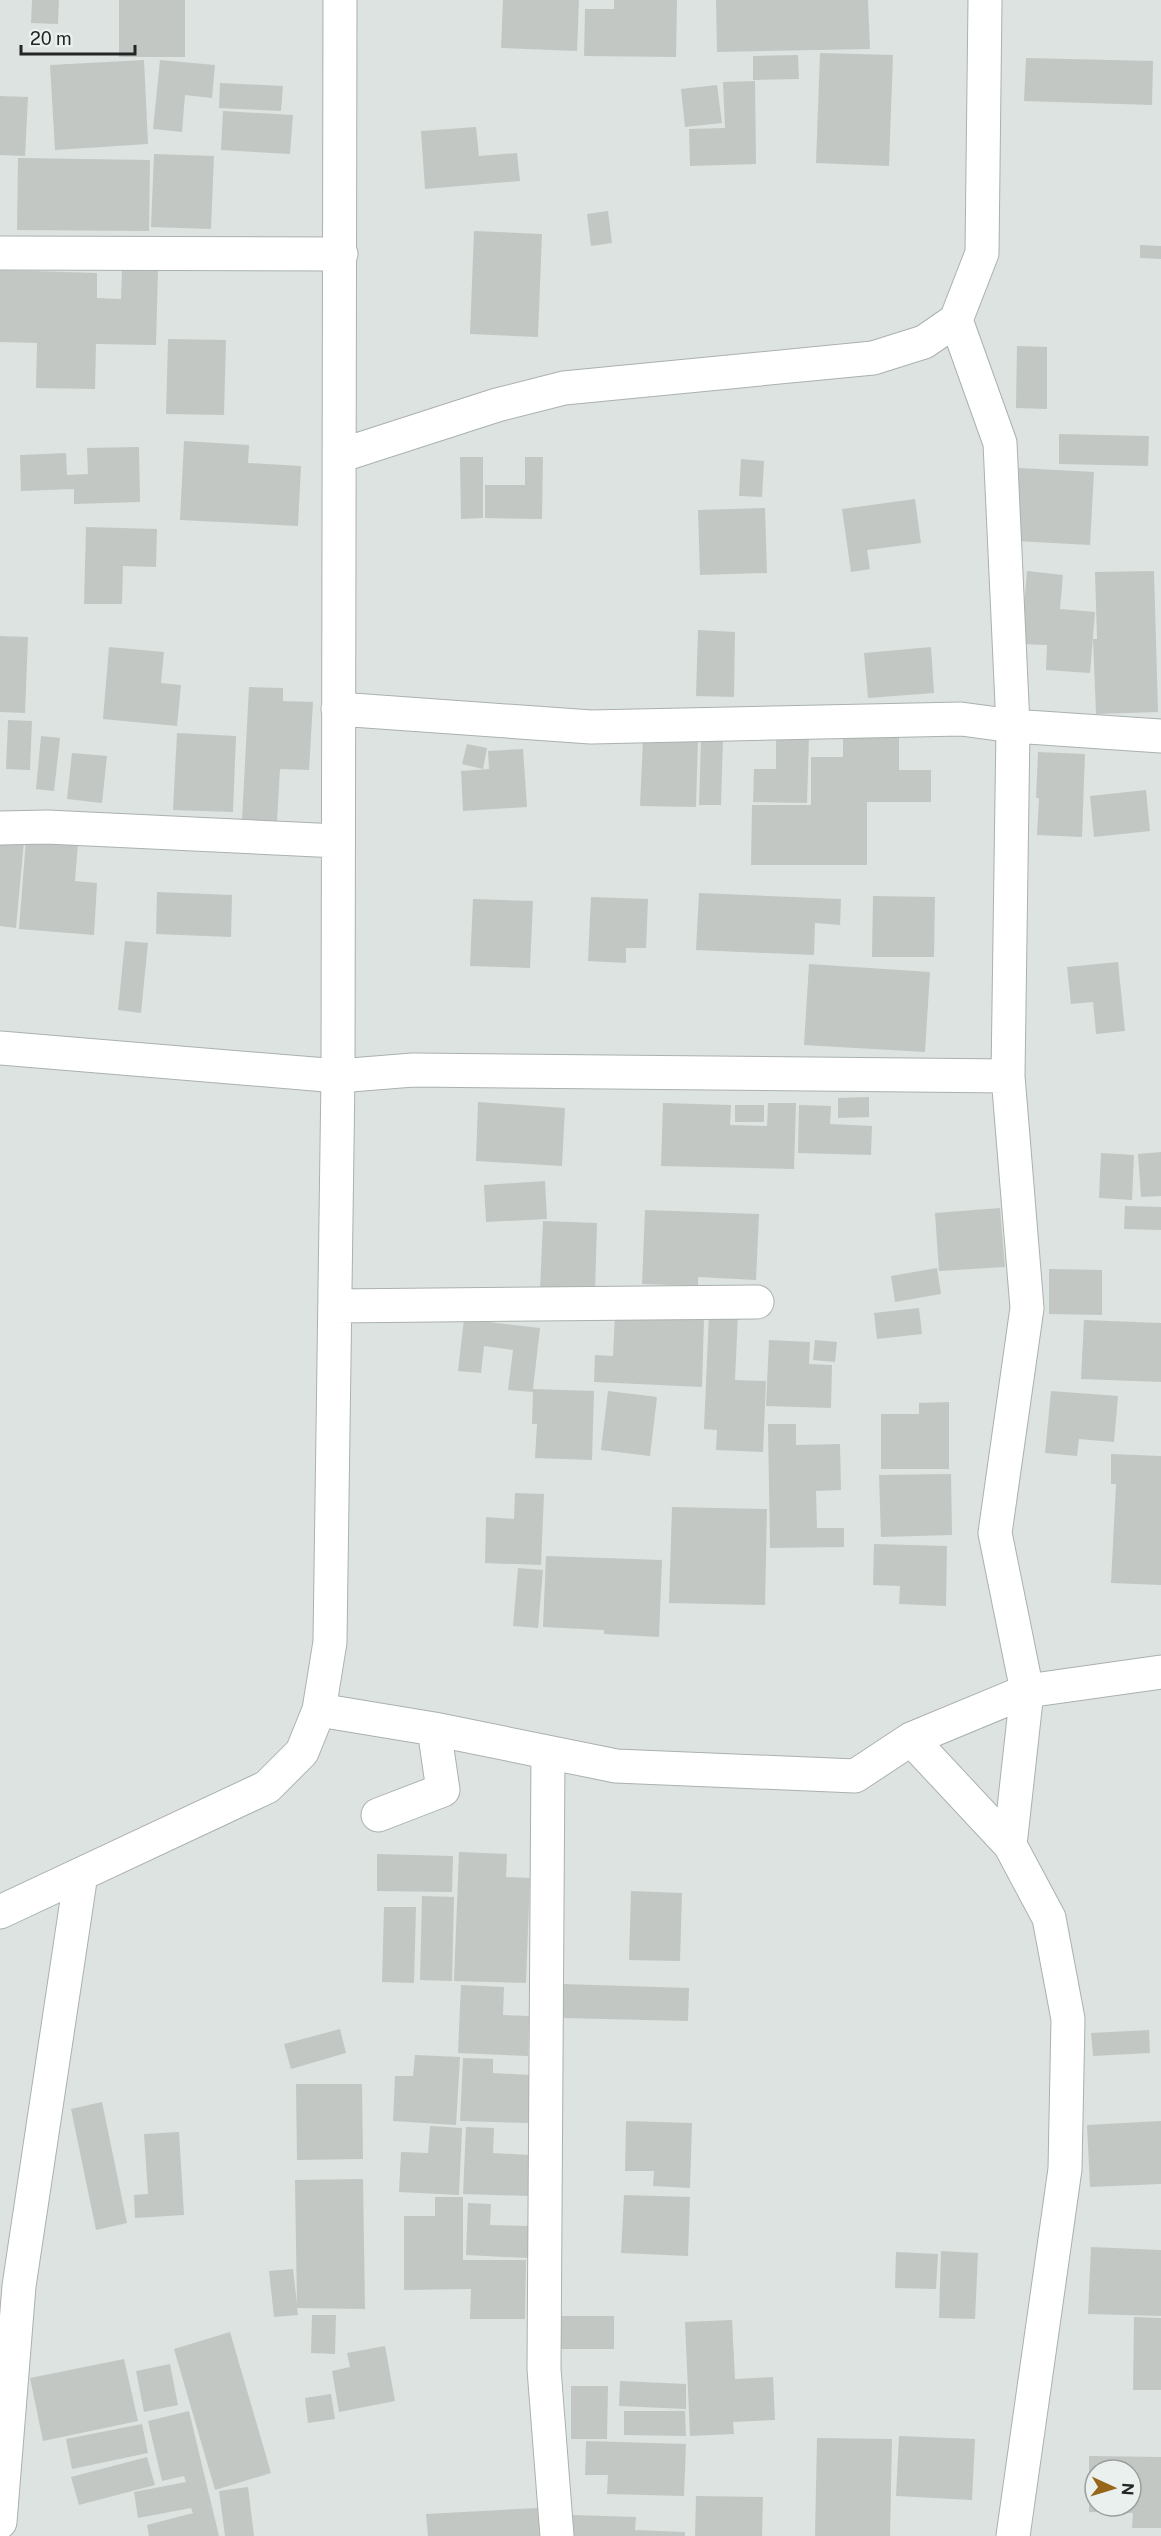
<svg xmlns="http://www.w3.org/2000/svg" width="1161" height="2536" viewBox="0 0 1161 2536" font-family="'Public Sans',sans-serif">
  <style>
    .building { fill: #c2c7c3; fill-rule: evenodd }
    .lines { fill: none; stroke-linecap: round; stroke-linejoin: round }
    .street-casing { stroke: #aab1af; stroke-width: 35 }
    .street { stroke: #fff; stroke-width: 33 }
  </style>
  <rect width="100%" height="100%" fill="#dce3e1"/>
  <path class="building" d="M32,0H59L58,24L31,23Z
    M119,0H185V57H119Z
    M503,0H579L577,51L501,48Z
    M614,0H677L676,57L584,56L585,9H614Z
    M716,0H868L870,49L717,52Z
    M820,53L893,55L889,166L816,163Z
    M798,55L799,79L753,80V56Z
    M1026,58L1153,61L1152,105L1024,101Z
    M144,60L148,144L55,150L50,65Z
    M160,60L215,65L212,98L185,95L182,132L153,129Z
    M755,81L756,164L690,166L689,129L725,128L723,82Z
    M220,83L283,86L281,111L219,108Z
    M717,85L722,123L685,127L681,89Z
    M0,96L28,97L25,156L0,155Z
    M223,111L293,115L290,154L221,150Z
    M476,127L479,156L517,153L520,181L425,189L421,131Z
    M154,154L214,156L211,229L151,227Z
    M18,158L150,160L149,231L17,230Z
    M608,211L612,243L591,246L587,214Z
    M474,231L542,234L538,337L470,334Z
    M1140,245L1161,246V259L1140,258Z
    M122,268L158,269L156,345L96,344L95,389L36,388L37,343L0,342V270L97,273V298L121,299Z
    M168,339L226,340L224,415L166,414Z
    M1017,346L1047,347V409L1016,408Z
    M1059,434L1149,436L1148,466L1059,464Z
    M184,441L249,445L248,463L301,466L298,526L180,520Z
    M139,447L140,502L74,504V489L21,491L20,455L66,453L67,475L88,474L87,448Z
    M460,457H483V518L461,519Z
    M525,457H543L542,519L485,518V485H525Z
    M741,459L764,461L762,497L739,496Z
    M1019,468L1094,472L1090,545L1015,541Z
    M915,499L921,543L867,550L870,569L851,572L842,509Z
    M765,508L767,573L700,575L698,510Z
    M86,527L157,529L156,567L123,566L122,604H84Z
    M1027,571L1063,575L1060,609L1095,612L1090,673L1046,670L1047,645L1021,644Z
    M1154,571L1158,712L1096,714L1093,639H1097L1095,572Z
    M698,630L735,632L734,697L696,696Z
    M0,636L28,637L25,713L0,712Z
    M109,647L164,652L161,683L181,685L177,726L103,719Z
    M931,647L934,693L868,698L864,653Z
    M249,687L283,688V701L313,702L309,770L280,769L277,821L242,820Z
    M8,720L32,721L30,770L6,769Z
    M177,733L236,736L233,812L173,810Z
    M843,734H899V770H931V802H867V865H751L752,805H811V757H843Z
    M41,736L60,738L54,791L36,789Z
    M776,736L809,737L807,803L753,802L754,769H776Z
    M643,739L698,740L696,807L640,806Z
    M701,739L723,740L721,805H699Z
    M467,744L487,748L483,769L462,764Z
    M523,749L527,807L463,811L461,771L489,769L488,751Z
    M1038,752L1085,754L1082,837L1037,835L1039,798H1036Z
    M72,753L107,756L102,803L67,799Z
    M1146,790L1150,831L1094,837L1090,796Z
    M0,838L24,841L16,928L0,926Z
    M26,839L78,843L75,881L97,883L94,935L19,929Z
    M157,892L232,895L231,937L156,934Z
    M699,893L841,899L840,925L815,923L814,955L696,950Z
    M873,896L935,897L934,957H872Z
    M591,897L648,899L646,948H626V963L588,961Z
    M473,899L533,901L530,968L470,966Z
    M125,941L148,943L141,1013L118,1010Z
    M1118,962L1125,1031L1096,1034L1093,1002L1071,1004L1067,967Z
    M809,964L930,972L925,1052L804,1045Z
    M869,1097V1117L838,1118V1098Z
    M478,1102L565,1108L562,1166L476,1161Z
    M663,1103L731,1105L730,1125L767,1126L768,1103H796L794,1169L661,1166Z
    M735,1105H764V1122H735Z
    M799,1105L831,1106L830,1124L872,1126L871,1155L798,1153Z
    M1161,1152V1196L1141,1197L1138,1154Z
    M1101,1153L1134,1155L1132,1200L1099,1198Z
    M545,1181L547,1219L486,1222L484,1185Z
    M1125,1206L1161,1207V1230L1124,1229Z
    M1000,1208L1005,1267L939,1271L935,1213Z
    M645,1210L759,1214L756,1280L698,1277V1286L642,1284Z
    M543,1221L597,1223L595,1292L540,1291Z
    M937,1268L941,1294L895,1302L891,1276Z
    M1049,1269L1102,1270V1315L1049,1314Z
    M919,1308L922,1334L877,1339L874,1313Z
    M709,1313L738,1314L735,1380L766,1381L763,1452L716,1450L717,1430L704,1429Z
    M615,1314L704,1318L702,1387L594,1382L595,1355L613,1356Z
    M464,1319L540,1328L533,1389L594,1391L592,1460L535,1458L537,1424H532L533,1392L508,1390L513,1350L484,1346L481,1373L458,1371Z
    M1084,1320L1161,1323V1382L1081,1379Z
    M769,1340L810,1342L809,1364L832,1365L831,1408L766,1406Z
    M815,1340L837,1342L835,1362L813,1360Z
    M608,1391L657,1397L650,1456L601,1450Z
    M1051,1391L1118,1396L1114,1442L1079,1439L1077,1456L1045,1453Z
    M949,1402V1469H881V1414H919V1403Z
    M768,1424H796V1445L840,1444L841,1490L816,1491L817,1528H844V1547L770,1548Z
    M1111,1454L1161,1456V1585L1111,1583L1116,1484H1111Z
    M951,1474L952,1535L881,1537L879,1475Z
    M515,1493L544,1494L541,1565L485,1563L486,1517L514,1519Z
    M672,1507L767,1509L765,1605L669,1603Z
    M874,1544L947,1546L946,1606L899,1604L900,1586L873,1585Z
    M546,1556L662,1560L659,1637L604,1634V1630L543,1627Z
    M518,1568L543,1570L538,1628L513,1626Z
    M459,1852L507,1854L506,1877L530,1878L526,1983L454,1981Z
    M377,1854L453,1856L452,1892L377,1891Z
    M631,1891L682,1893L680,1961L629,1960Z
    M422,1896L454,1897L452,1981L420,1980Z
    M384,1907H416L414,1983L382,1982Z
    M563,1984L689,1988L688,2021L563,2018Z
    M461,1985L504,1987L503,2015L529,2016L528,2056L458,2053Z
    M340,2029L346,2053L291,2069L284,2044Z
    M1149,2030L1150,2053L1093,2056L1091,2033Z
    M415,2055L460,2057L456,2125L393,2121L395,2076H413Z
    M463,2058L493,2059V2073L531,2075L529,2123L460,2121Z
    M296,2084H362L363,2159L297,2160Z
    M102,2102L127,2223L96,2230L71,2109Z
    M626,2121L692,2123L690,2188L653,2186L654,2171H625Z
    M1161,2121V2184L1090,2187L1087,2125Z
    M430,2126L462,2128L459,2195L399,2192L401,2152L428,2153Z
    M466,2127L494,2128L493,2153L531,2155L529,2196L463,2194Z
    M179,2132L184,2215L135,2218L134,2195L148,2194L144,2134Z
    M363,2179L365,2309L297,2308L298,2315L274,2317L269,2271L293,2269L297,2304L295,2180Z
    M624,2195L690,2197L688,2256L621,2253Z
    M435,2197H463V2260H526L525,2319H470L471,2289L404,2290V2216H435Z
    M468,2203L491,2204L490,2225L529,2226L528,2258L466,2255Z
    M1091,2247L1161,2250V2316L1088,2314Z
    M941,2251L978,2253L975,2319L939,2318Z
    M896,2252L938,2254L936,2289L895,2288Z
    M312,2315H336L335,2354L311,2353Z
    M561,2316H614V2349H561Z
    M1134,2317L1161,2318V2390H1133Z
    M732,2320L735,2379L773,2377L775,2420L733,2422L734,2434L690,2436L685,2322Z
    M230,2332L271,2473L215,2490L174,2349Z
    M385,2346L395,2401L339,2412L332,2371L350,2367L347,2353Z
    M124,2359L138,2421L43,2441L30,2378Z
    M170,2364L178,2405L144,2412L136,2371Z
    M620,2381L686,2384V2409L619,2406Z
    M571,2386H608L607,2439H571Z
    M331,2394L335,2419L308,2423L305,2398Z
    M189,2411L219,2536H149L147,2525L193,2513L191,2508L138,2518L134,2492L186,2482L184,2476L162,2481L148,2421Z
    M624,2411H685L686,2436L624,2435Z
    M142,2424L148,2453L72,2469L66,2439Z
    M899,2436L975,2439L972,2500L896,2496Z
    M817,2438L892,2439L890,2536H815Z
    M586,2441L686,2444L684,2496L607,2494L608,2475H585Z
    M1089,2456L1161,2457V2528H1132L1133,2513L1089,2512ZM1095,2470H1131V2506H1095Z
    M147,2457L155,2485L79,2505L71,2477Z
    M248,2487L254,2536H225L219,2491Z
    M696,2496L763,2497L762,2536H695Z
    M538,2508L540,2536H428L426,2514Z
    M573,2515L636,2517L635,2530L685,2532V2536H572Z"/>
  <g class="lines">
    <defs>
      <path id="street" d="M0,253L341,254
        M956,320L1000,443L1013,726L1008,1076L1027,1308L995,1533L1027,1691L1010,1845
        M339,456L497,405L564,388L873,358L924,342L956,320L982,253L985,0
        M338,709L591,727L961,719L1013,726L1161,736
        M0,828L47,827L338,841
        M0,1048L338,1076L413,1070L1008,1076
        M335,1306L757,1302
        M319,1710L434,1729L616,1766L855,1776L911,1739L1027,1691L1161,1672
        M911,1739L1010,1845L1049,1918L1068,2019L1065,2169L1013,2536
        M548,1753L544,2369L557,2536
        M378,1815L443,1790L434,1729
        M0,1912L267,1787L302,1752L319,1710L330,1642L338,1076L340,0
        M0,2522L19,2286L81,1874"/>
    </defs>
    <use href="#street" class="street-casing"/>
    <use href="#street" class="street"/>
  </g>
  <g transform="translate(1113 2488) rotate(94)"><circle r="28" fill="#e9f0ee" stroke="#9a9f9e" stroke-width="1.5"/>
  <path d="M0-4.5L10 22L0 15L-10 22Z" fill="#98661a"/>
  <text y="-9" font-size="16" font-weight="bold" text-anchor="middle" fill="#232625">N</text>
  </g>
  <path d="M21 45v9h114v-9" fill="none" stroke="#232625" stroke-width="3"/>
  <text x="30" y="45" font-size="18" fill="#232625" stroke="#e9f0ee" stroke-width="4.5" paint-order="stroke">20 m</text>
</svg>
